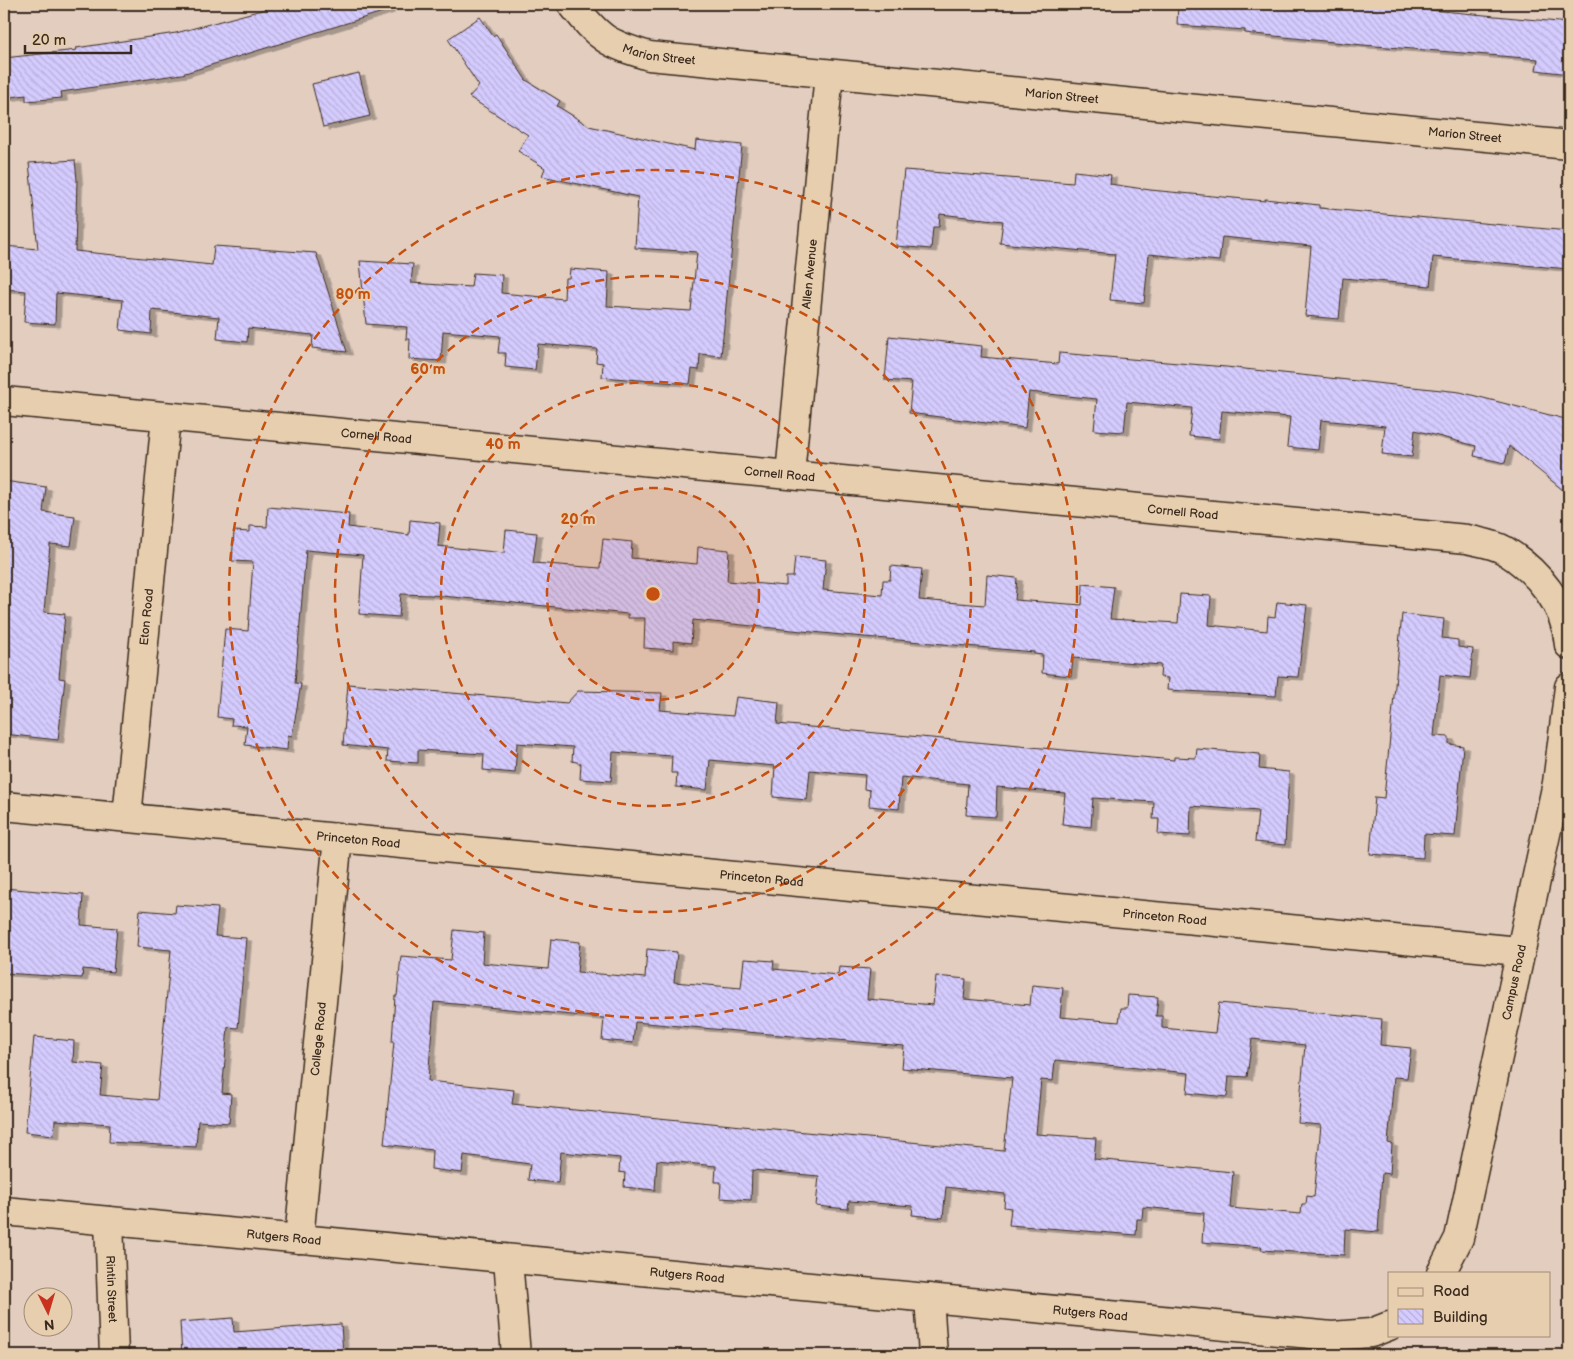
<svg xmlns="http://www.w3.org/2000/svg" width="1573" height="1359" viewBox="0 0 1573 1359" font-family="'Balsamiq Sans',sans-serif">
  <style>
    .building { fill: url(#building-back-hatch); stroke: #3b2a1e; fill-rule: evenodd; filter: url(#shadow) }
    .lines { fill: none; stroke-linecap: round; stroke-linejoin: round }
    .minor-casing { stroke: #3b2a1e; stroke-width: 31 }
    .minor { stroke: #e6ceaf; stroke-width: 28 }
    .ring { fill: none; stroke: #c55010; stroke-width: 2.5; stroke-dasharray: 9 6 }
    .labels { text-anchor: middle; stroke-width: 4; stroke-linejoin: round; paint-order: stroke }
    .street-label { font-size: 12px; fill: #3b2a1e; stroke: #e6ceaf }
    .centre { fill: #c55010; stroke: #e6ceaf; stroke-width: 2.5 }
    .ring-label { font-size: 15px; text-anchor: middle; font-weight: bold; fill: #c55010; stroke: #e6ceaf; stroke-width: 4; stroke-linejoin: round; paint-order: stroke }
  </style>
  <defs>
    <pattern id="building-back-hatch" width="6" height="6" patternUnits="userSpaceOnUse" patternTransform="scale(1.25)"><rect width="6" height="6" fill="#d4cbfe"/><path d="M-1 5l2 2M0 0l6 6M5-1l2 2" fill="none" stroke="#b7aed9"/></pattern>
    <filter id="shadow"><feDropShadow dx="5.5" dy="3" stdDeviation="0" flood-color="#0004"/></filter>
  </defs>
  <rect width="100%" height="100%" fill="#e2cdbf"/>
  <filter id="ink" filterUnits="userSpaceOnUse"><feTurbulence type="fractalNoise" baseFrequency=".02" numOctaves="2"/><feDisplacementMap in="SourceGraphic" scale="10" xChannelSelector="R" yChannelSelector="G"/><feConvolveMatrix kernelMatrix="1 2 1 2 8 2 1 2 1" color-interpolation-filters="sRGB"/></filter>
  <g filter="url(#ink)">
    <path class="building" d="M284,4H388L389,10L182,74L61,92L62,98L26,101V95L4,98V58L77,50L76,48L176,33Z
      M1178,4H1318L1344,6V4H1400V7L1569,23V74L1536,70L1538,59L1363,45L1245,33V30L1177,25Z
      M480,17L493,36L496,34L526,80L560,101L557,106L589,126L695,150L696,140L742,145L721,356L700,354L699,370L692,369L690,384L602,377L603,363L596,362L597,349L538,344L535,370L505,367L506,353H498L500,336L443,331L441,361L409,359L410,339H406L407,327L366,324L360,261L413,264L411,283L471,287L473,273L502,275L501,293L564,299L565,278H569L570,269L609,272L607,306L691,311L697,252L635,248L638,197L542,176L545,168L518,151L528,135L469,97L479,86L448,39Z
      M359,73L370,116L323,127L312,84Z
      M75,160L77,180L75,251L212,265L214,246L316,253L347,352L312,348L313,335L248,328L247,342L217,339L219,317L152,310L151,334L120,330L123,300L56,293L55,324L24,322L26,291L4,289V246L38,249L29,163Z
      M904,170L1073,183L1074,171L1111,175L1110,184L1150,190L1265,201V199L1319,205V208L1569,231V269L1433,257L1430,286L1343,278L1339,319L1305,316L1311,246L1222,237L1219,261L1149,254L1144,303L1110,300L1115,254L1000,243L1003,221L940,214L939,227H933L931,249L896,246Z
      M889,336L982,346L981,357L1058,364L1059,353L1226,367L1460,392L1569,420V495L1509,446L1505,463L1474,456L1476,446L1415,430L1412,457L1382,454L1385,426L1321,420L1318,450L1287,447L1290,417L1222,411L1219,439L1189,436L1192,408L1127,402L1124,432L1094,430L1097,399L1029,392L1025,428L909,413L912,382L885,380Z
      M4,481L46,487L43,512L75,516L71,546L50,544L44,612L65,614L59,678L65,679L58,740L4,734Z
      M268,507L349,514L348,527L409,535L410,520L440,523L438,546L504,553L506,530L537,533L533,563L600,568L603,539L632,542L631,558L697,564L698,547L729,550L727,581L786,586V577H793L795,557L826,560L823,590L882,595L883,580H890L891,566L922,569L919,600L985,605L987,575L1017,578L1015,600L1082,605L1083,584L1114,587L1110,619L1178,623L1180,594L1211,596L1209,625L1267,631L1268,616L1275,617L1277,602L1307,605L1298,677L1278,676L1276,696L1167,690L1168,678L1160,677L1161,665L1073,658L1071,676L1042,673L1043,655L1034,654V652L842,635L693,620L691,643L673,641V650L644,648L645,618H628V614L432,595L401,594L399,617L359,614L363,555L306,550L295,683L301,684L292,736L288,735L287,750L245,745L247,726L231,725L232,719L217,717L225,629L248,631L253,562L232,561L234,531L250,532V526L267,527Z
      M1402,614L1444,619L1442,638L1458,640V647L1473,649L1470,678L1440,675L1434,736L1449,737V744L1463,746L1455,836L1424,834L1423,858L1370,854L1375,797L1384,798Z
      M348,684L567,703L578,691L662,693L660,710L733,716L736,697L779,702L777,724L1174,760V757L1196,758L1197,749L1260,754L1259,769L1289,772L1285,845L1255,842L1258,811L1191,806L1190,836L1158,834L1159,819H1153L1154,802L1093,798L1091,827L1062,824L1065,793L997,787L996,817L966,815L968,784L901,777L899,809L869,806L870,790L864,789L865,775L810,770L807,800L773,797L775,766L710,760L707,790L676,787L677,773H671L672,756L613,752L611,781L580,779L581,763L572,761L573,747L517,743L515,773L483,770L484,754L418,750V763L387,761L388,750L343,745Z
      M4,888L83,895L81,925L117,928L113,972L83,969L82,978L4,973Z
      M176,905L218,908L215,936L246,938L238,1028L228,1027L222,1093L231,1094L229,1123L198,1121L196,1147L109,1142L110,1124L55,1120L54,1135L25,1132L34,1037L74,1041L73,1062L103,1065L100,1095L157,1100L171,950L137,947L140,910L175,913Z
      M454,930L484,933L482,963L548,969L551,939L580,942L577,972L645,978L647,949L677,952L674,982L741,988L744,959L774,961L773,969L838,975L839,967L870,969L867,999L933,1005L936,976L966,979L964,999L1030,1005L1032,985L1063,988L1060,1017L1119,1022L1121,1008H1127L1128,995L1158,997L1156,1016H1162V1028L1215,1033L1219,1003L1382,1019L1380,1045L1411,1048L1407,1078L1394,1077L1388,1143L1392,1144L1390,1174L1382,1173L1378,1232L1345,1229L1344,1255L1261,1250L1262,1247L1202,1242L1204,1213L1143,1207L1142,1219H1137L1136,1235L1009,1225L1011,1208L1004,1207L1005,1194L946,1187L943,1218L912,1215L913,1206L849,1201L848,1209L816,1206L819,1176L752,1170L751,1200L720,1198L721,1182H715L716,1166L657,1160L655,1190L624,1187L625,1173L619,1172L620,1158L561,1152L558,1183L528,1180L530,1164L464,1155L462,1173L431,1169L432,1150L384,1144L394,1042H392L395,996H397L401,956L451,960ZM434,1002L604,1018L602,1040L633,1043L635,1022L904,1046L902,1068L1012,1078L1004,1151L512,1104L514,1090L428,1081ZM1252,1039L1305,1045L1298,1123L1321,1125L1314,1197L1307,1196L1306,1204H1302L1301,1214L1230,1208L1233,1172L1094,1159L1096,1138L1036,1134L1041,1080L1053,1081L1055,1060L1189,1073L1187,1093L1227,1097L1229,1076L1247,1077Z
      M233,1318L234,1332L341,1324L343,1355H182L180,1322Z"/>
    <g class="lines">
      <defs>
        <g id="minor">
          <path id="s1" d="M572,4C600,39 606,43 649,56L1569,145"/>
          <path id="s2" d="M4,401L1467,539C1478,542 1494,544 1504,550C1538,571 1566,605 1569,645"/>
          <path id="s3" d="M790,474L829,74"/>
          <path id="s4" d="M4,806L1519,951"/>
          <path id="s5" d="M127,817L166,417"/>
          <path id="s6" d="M4,1211L1332,1336L1371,1333L1389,1326"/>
          <path id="s7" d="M109,1221L114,1355"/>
          <path id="s8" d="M299,1239L338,837"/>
          <path d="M508,1260L516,1355"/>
          <path id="s9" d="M1441,1273L1459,1238L1557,783L1569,687"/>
          <path d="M929,1298L933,1355"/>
        </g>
      </defs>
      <use href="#minor" class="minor-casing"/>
      <use href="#minor" class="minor"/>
    </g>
  </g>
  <circle cx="653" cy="594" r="106" fill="#c55010" fill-opacity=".12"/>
  <g class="ring">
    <circle cx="653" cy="594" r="106"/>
    <circle cx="653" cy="594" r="212"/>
    <circle cx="653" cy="594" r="318"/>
    <circle cx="653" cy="594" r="424"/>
  </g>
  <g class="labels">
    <g class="street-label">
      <text dy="4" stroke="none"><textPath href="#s1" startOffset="105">Marion Street</textPath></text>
      <text dy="4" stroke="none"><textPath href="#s1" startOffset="510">Marion Street</textPath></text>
      <text dy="4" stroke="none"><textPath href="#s1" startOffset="915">Marion Street</textPath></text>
      <text dy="4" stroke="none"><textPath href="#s3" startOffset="201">Allen Avenue</textPath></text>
      <text dy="4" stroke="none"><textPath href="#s2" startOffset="374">Cornell Road</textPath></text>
      <text dy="4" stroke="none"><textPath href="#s2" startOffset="779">Cornell Road</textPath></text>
      <text dy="4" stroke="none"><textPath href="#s2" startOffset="1184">Cornell Road</textPath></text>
      <text dy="4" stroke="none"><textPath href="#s5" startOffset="201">Eton Road</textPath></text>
      <text dy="4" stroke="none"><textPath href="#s4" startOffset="356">Princeton Road</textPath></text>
      <text dy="4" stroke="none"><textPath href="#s4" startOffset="761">Princeton Road</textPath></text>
      <text dy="4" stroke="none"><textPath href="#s4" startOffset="1166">Princeton Road</textPath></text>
      <text dy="4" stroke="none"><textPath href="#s9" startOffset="301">Campus Road</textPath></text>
      <text dy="4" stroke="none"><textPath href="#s8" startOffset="201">College Road</textPath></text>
      <text dy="4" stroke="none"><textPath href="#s6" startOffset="281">Rutgers Road</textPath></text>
      <text dy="4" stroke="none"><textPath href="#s6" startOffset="686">Rutgers Road</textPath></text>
      <text dy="4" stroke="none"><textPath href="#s7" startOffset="68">Rintin Street</textPath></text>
      <text dy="4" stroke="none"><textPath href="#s6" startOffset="1091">Rutgers Road</textPath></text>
    </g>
  </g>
  <circle cx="653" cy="594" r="8" class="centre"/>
  <g class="ring-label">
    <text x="353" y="299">80 m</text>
    <text x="428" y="374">60 m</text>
    <text x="503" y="449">40 m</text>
    <text x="578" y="524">20 m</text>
  </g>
  <rect width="1573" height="1359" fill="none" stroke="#e6ceaf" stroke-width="20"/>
  <rect x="10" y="10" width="1553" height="1339" fill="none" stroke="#3b2a1e" stroke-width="2" filter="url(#ink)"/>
  <rect x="1388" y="1272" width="162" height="65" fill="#e6ceaf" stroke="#a28c75"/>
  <rect x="1398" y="1288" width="25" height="8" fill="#e6ceaf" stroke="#a28c75"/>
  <text x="1433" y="1296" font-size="15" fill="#3b2a1e">Road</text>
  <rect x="1398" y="1309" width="25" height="15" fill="url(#building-back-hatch)" stroke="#a28c75"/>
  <text x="1433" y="1322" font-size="15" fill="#3b2a1e">Building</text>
  <g transform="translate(48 1312) rotate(175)"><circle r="24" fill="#e6ceaf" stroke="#a28c75"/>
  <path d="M0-4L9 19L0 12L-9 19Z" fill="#c8321e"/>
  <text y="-8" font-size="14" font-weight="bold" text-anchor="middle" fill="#3b2a1e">N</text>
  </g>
  <path d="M25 45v8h106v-8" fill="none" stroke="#3b2a1e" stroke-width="2.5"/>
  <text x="32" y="45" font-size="15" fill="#3b2a1e" stroke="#e6ceaf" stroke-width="4" paint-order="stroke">20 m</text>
</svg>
